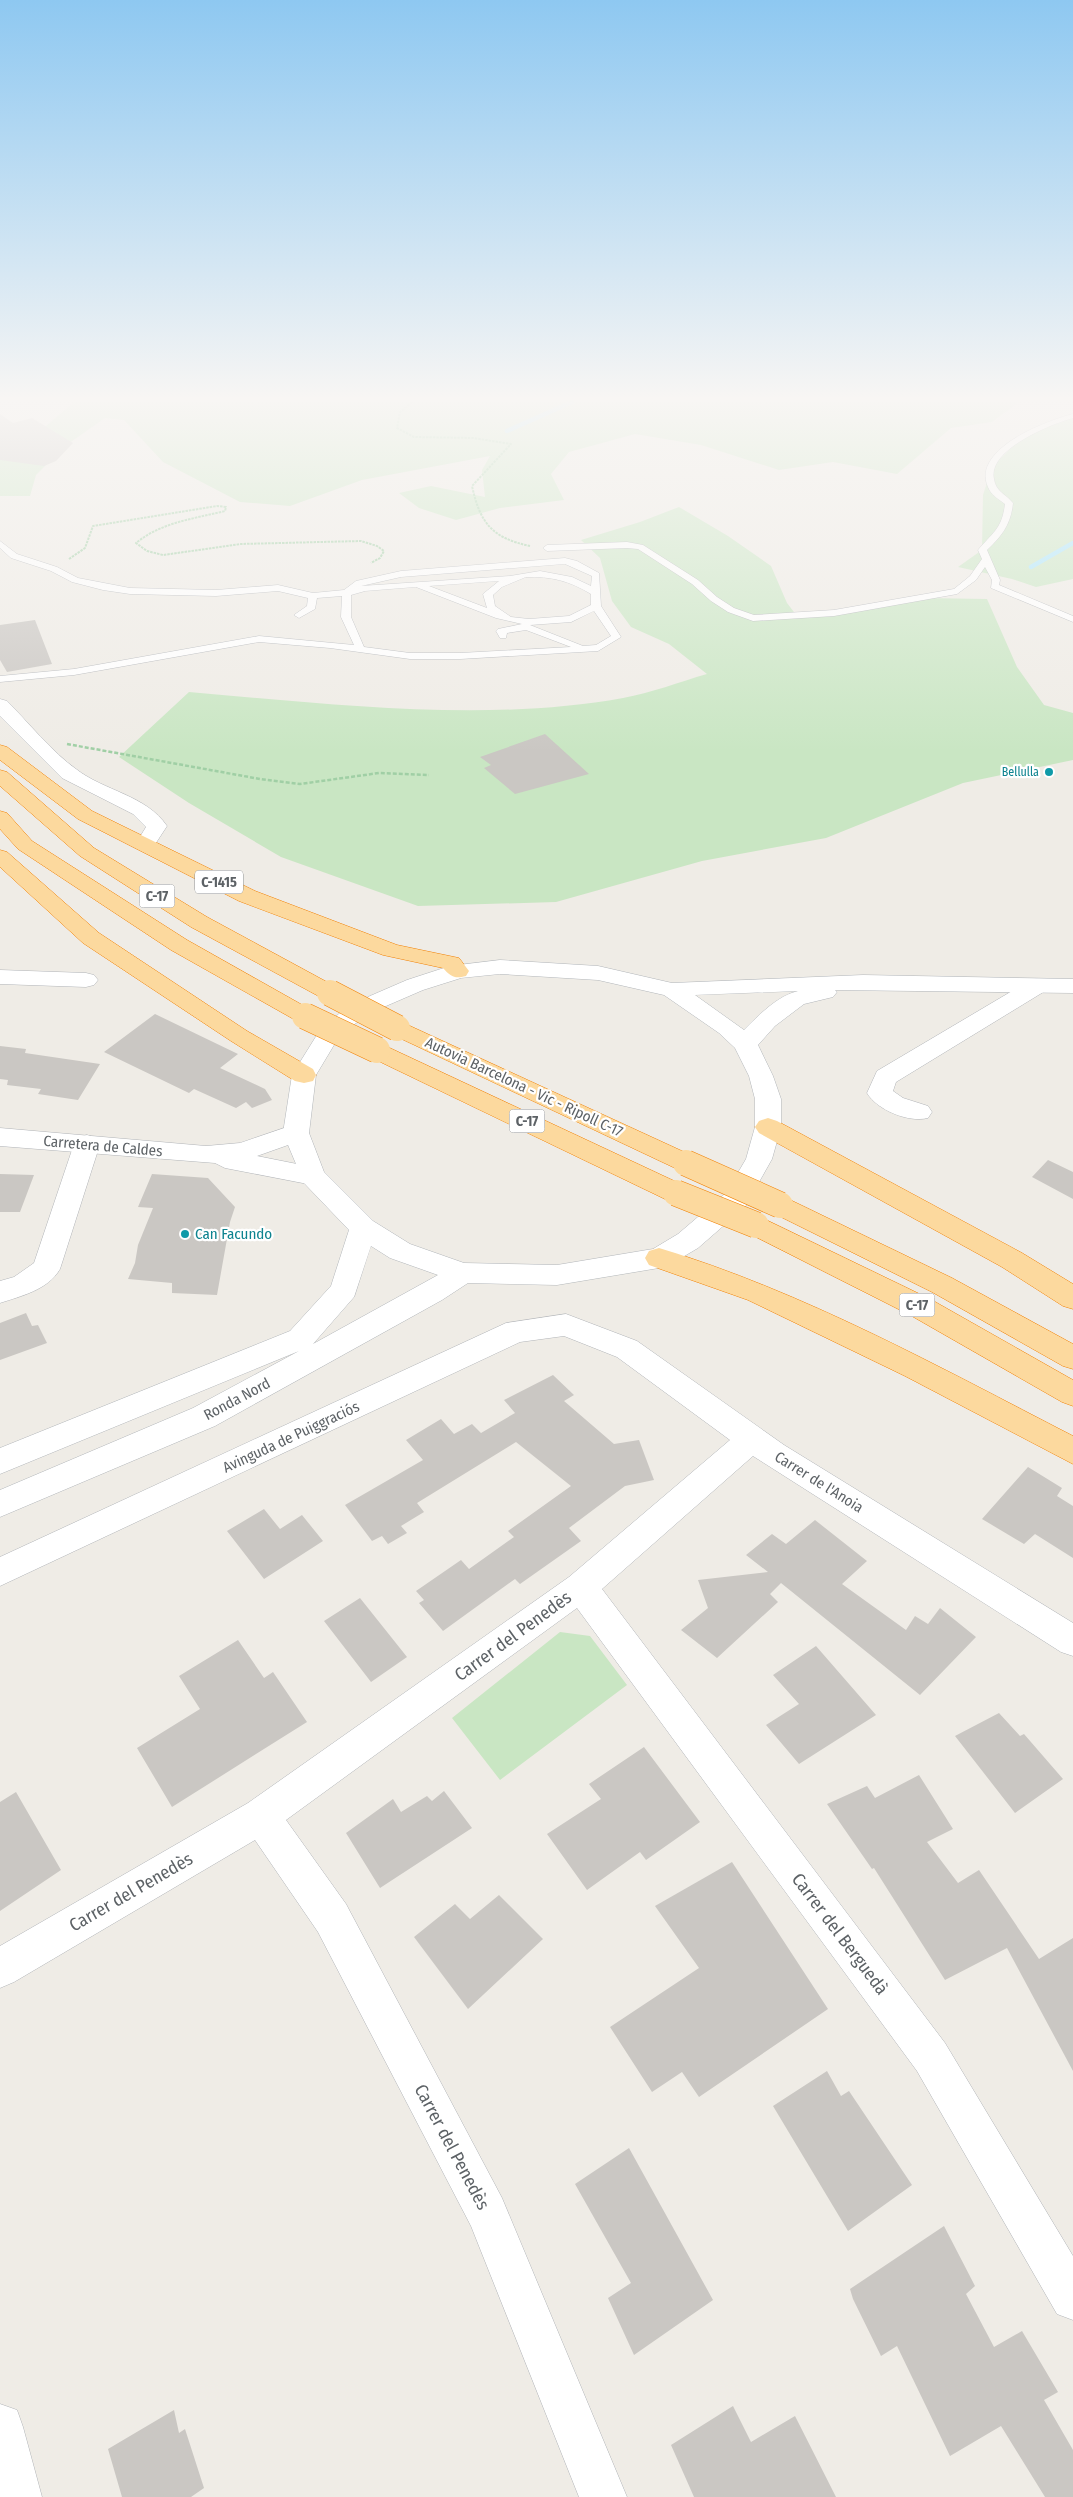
<svg xmlns="http://www.w3.org/2000/svg" width="1073" height="2497" viewBox="0 0 1073 2497" font-family="'Fira Sans Condensed',sans-serif">
  <style>
    .green { fill: #c9e6c3 }
    .lines { fill: none; stroke-linecap: round; stroke-linejoin: round }
    .stream { stroke: #a7e6fe; stroke-width: 4.5 }
    .building { fill: #cac7c3 }
    .service-casing { stroke: #b1b4b8; stroke-width: 1 }
    .minor-casing { stroke: #b1b4b8; stroke-width: 1 }
    .tertiary-casing { stroke: #b1b4b8; stroke-width: 1 }
    .secondary-casing { stroke: #b2b6ba; stroke-width: 1 }
    .trunk-casing { stroke: #f18004; stroke-width: 1 }
    .path-far1 { stroke: #a0cfa5; stroke-width: 2; stroke-dasharray: 2.5 1; stroke-linecap: butt }
    .path { stroke: #a0cfa5; stroke-width: 2.5; stroke-dasharray: 4 2; stroke-linecap: butt }
    .service { fill: #fff; fill-rule: evenodd }
    .minor { fill: #fff; fill-rule: evenodd }
    .tertiary { fill: #fff; fill-rule: evenodd }
    .secondary { fill: #fff; fill-rule: evenodd }
    .trunk { fill: #fcd99e; fill-rule: evenodd }
    .trunk-bridge-casing { stroke: #f18004; stroke-width: 27; stroke-linecap: butt }
    .trunk-bridge { stroke: #fcd99e; stroke-width: 26 }
    .culture-dot { fill: #0f9aa8; stroke: #fff; stroke-width: 2 }
    .labels { text-anchor: middle; stroke-width: 4.5; stroke-linejoin: round; paint-order: stroke }
    .far-culture-label { font-size: 12px; fill: #0d838f; stroke: #fff; text-anchor: end }
    .shield { fill: #fff; stroke: #8e9194; stroke-width: 1 }
    .shield-label { font-size: 14px; font-weight: bold; fill: #5d6266 }
    .street-label { font-size: 15px; fill: #5d6266; stroke: #fff }
    .culture-label { font-size: 15px; fill: #0d838f; stroke: #fff; text-anchor: start }
    .near-street-label { font-size: 18px; fill: #5d6266; stroke: #fff }
  </style>
  <rect width="100%" height="100%" fill="#efece6"/>
  <path class="green" d="M74,402H1019L992,422L951,428L897,474L833,462L779,470L701,445L635,434L569,452L551,474L564,500L500,508L456,520L419,508L399,493L431,486L485,497L482,470L490,456L362,480L290,506L240,502L163,462L124,420L105,418L65,446L36,475L30,496H0V456L31,439Z
    M1073,418V579L1036,587L1012,579L958,567L982,550L983,495L992,467L1024,435Z
    M679,507L728,536L771,566L787,603L797,616L923,598L987,599L1017,667L1044,705L1073,713V760L963,783L826,838L702,861L556,902L418,906L281,857L189,803L119,757L189,692C327,704 487,723 623,698C651,693 679,682 707,674L669,644L631,627L612,601L600,558L581,540L640,522Z
    M560,1632L590,1636L627,1685L500,1780L452,1718Z"/>
  <g class="lines">
    <path class="stream" d="M507,431L572,402
      M1031,567L1073,543"/>
  </g>
  <path class="building" d="M0,414L13,423L32,418L73,443L56,461L44,466L0,460Z
    M35,620L52,664L7,672L0,660V625Z
    M545,734L589,774L515,794L484,768L491,765L480,757Z
    M155,1014L238,1054L220,1068L265,1089L272,1100L252,1108L246,1102L236,1108L194,1089L189,1093L104,1052Z
    M0,1046L26,1049L25,1053L100,1064L78,1100L38,1094L41,1089L7,1085L8,1080L0,1079Z
    M1048,1160L1073,1172V1199L1032,1177Z
    M0,1174L34,1175L20,1212H0Z
    M152,1174L208,1178L235,1207L230,1222L217,1295L172,1293V1283L128,1279L135,1263L138,1245L153,1208L138,1207Z
    M26,1313L32,1326L38,1325L47,1343L0,1360V1323Z
    M553,1375L574,1395L564,1401L614,1444L639,1440L654,1480L625,1486L569,1528L581,1541L520,1584L515,1579L443,1631L419,1603L424,1600L416,1591L461,1560L469,1569L514,1537L508,1531L571,1486L516,1442L417,1503L424,1512L401,1526L407,1533L388,1544L382,1536L372,1541L345,1505L423,1460L406,1440L441,1419L454,1434L472,1424L481,1433L515,1413L504,1400Z
    M1028,1467L1062,1488L1057,1496L1073,1506V1558L1035,1534L1024,1544L982,1519Z
    M264,1509L280,1529L302,1515L323,1541L264,1579L227,1531Z
    M815,1520L867,1561L842,1584L906,1630L915,1616L928,1624L940,1608L976,1637L920,1695L781,1583L770,1594L778,1602L717,1658L681,1630L708,1608L698,1580L768,1572L746,1555L772,1534L786,1544Z
    M360,1598L407,1657L371,1682L324,1621Z
    M238,1640L264,1678L273,1672L307,1722L172,1807L137,1748L200,1709L179,1676Z
    M816,1646L876,1715L799,1764L766,1725L799,1704L773,1675Z
    M999,1713L1020,1736L1024,1734L1063,1779L1015,1813L955,1736Z
    M644,1747L700,1822L646,1860L640,1852L587,1890L547,1834L601,1799L589,1784Z
    M919,1775L953,1829L927,1842L958,1883L979,1870L1039,1959L1073,1938V2071L1007,1948L945,1980L874,1868L872,1869L827,1804L867,1786L875,1798Z
    M444,1791L472,1828L380,1888L346,1833L393,1799L401,1812L427,1796L432,1801Z
    M16,1792L61,1870L0,1911V1802Z
    M732,1862L828,2009L699,2097L682,2072L652,2092L610,2027L699,1968L655,1906Z
    M499,1895L543,1939L468,2009L414,1937L455,1904L470,1919Z
    M827,2071L841,2096L849,2091L912,2185L848,2231L773,2106Z
    M629,2148L713,2300L634,2355L608,2298L631,2283L575,2184Z
    M944,2226L975,2286L966,2294L994,2347L1022,2331L1058,2392L1044,2400L1073,2450V2497H1045L1001,2426L950,2456L897,2346L881,2356L853,2299L850,2289Z
    M733,2406L751,2442L795,2416L836,2497H694L671,2445Z
    M174,2410L179,2433L185,2429L204,2488L191,2497H122L108,2449Z"/>
  <g class="lines">
    <defs>
      <path id="service" d="M1073,414V418C1051,424 987,450 994,479C996,492 1006,494 1013,503C1011,524 1002,536 987,550L1000,580L999,585L1073,616V622L991,588L992,580L985,567L976,580L957,594L834,616L753,621L728,612L711,601L692,584L638,549L627,548L547,551L543,548L547,545L627,542L643,545L698,580L717,597L734,608L754,615L834,610L954,589L970,576L982,559L978,550C993,532 1002,529 1005,504C1000,500 993,496 990,491C966,451 1045,421 1073,414Z
        M0,541L17,554L57,567L78,578L130,588L216,590L278,585L313,593L344,590L356,581L401,571L565,558L577,561L599,573L601,606L621,637L598,651L460,659H410L330,648L259,642L74,675L0,682V676L74,669L259,636L354,645L341,617L342,596L317,598L315,609L299,618L294,615L307,606L308,598L278,591L216,596L130,594L103,590L72,582L51,571L11,558L0,548ZM565,564L592,576L591,586L572,577L540,571L510,576L361,586L401,577ZM526,577C551,576 570,581 591,594V605L569,616L529,619L511,617L495,606L493,595L502,587ZM499,581L483,594L487,608L429,586ZM416,587L496,618L522,624L498,629L496,631L500,638H506L507,633L526,630L571,647L460,653H410L364,647L351,617V595L365,591ZM594,611L611,636L596,645L583,646L530,625L571,622Z"/>
      <path id="minor" d="M0,699L7,701C27,721 53,753 76,769C104,791 146,795 167,826L152,849L145,851L138,849L135,845L146,827L133,814L62,778L0,716Z
        M0,970L86,973L94,975L98,980L94,985L86,987L0,984Z
        M1037,979L1045,981L1049,986L1045,991L896,1082L893,1091L903,1098L928,1106L932,1112L928,1118C909,1123 877,1110 867,1093L877,1071L1029,981Z
        M87,1135L96,1138L100,1144L60,1269C48,1290 21,1296 0,1303V1281L14,1277L34,1263L74,1144L78,1138Z
        M566,1314L637,1341L784,1445L1073,1623V1656L1061,1652L753,1456L602,1589L945,2043L1073,2256V2320L1057,2314L917,2071L577,1608L286,1820L346,1904L502,2198L627,2497H579L471,2226L318,1932L255,1840L14,1982L0,1988V1946L248,1803L569,1577L730,1440L617,1357L564,1336L520,1342L0,1586V1557L506,1323Z
        M0,2404L17,2410L23,2427L42,2497H0Z"/>
      <path id="tertiary" d="M296,1124L305,1127L309,1133L305,1139L257,1156L322,1169L326,1176L322,1183L313,1185L225,1168L215,1163L0,1146V1128L206,1146L240,1143Z"/>
      <path id="secondary" d="M500,960L598,966L672,983L863,975L1073,979V993L835,990L837,992L833,997L804,1004L775,1026L758,1045L773,1076L781,1099V1127L772,1159L745,1207L698,1248L669,1265L659,1268L557,1285L468,1283L442,1300L215,1426L0,1517V1490L193,1408L299,1351L0,1474V1448L290,1331L331,1286L349,1230L304,1183L283,1133L292,1075L320,1030L340,1013L370,996L407,980L450,966ZM500,974L598,980L664,995L719,1033L735,1048L749,1076L755,1099V1127L746,1159L726,1193L678,1234L653,1249L557,1265L464,1263L410,1244L373,1221L324,1172L309,1133L316,1075L337,1040L356,1023L386,1006L423,990L461,978ZM798,991C777,996 759,1015 744,1030L695,995ZM371,1246L390,1258L438,1275L313,1344L354,1297Z"/>
      <path id="trunk" d="M0,745L7,747L92,811L255,891L397,945L459,958L469,971L466,976C455,979 451,977 443,968L383,955L239,901L78,819L0,760Z
        M0,770L7,772L94,848L207,917L338,988L342,993L338,998L330,1000L322,998L191,927L80,856L0,786Z
        M0,811L7,813L32,841L187,940L313,1011L317,1016L313,1021L305,1023L297,1021L171,950L18,849L0,829Z
        M0,850L7,852L99,933L247,1031L313,1069L316,1075L313,1081L304,1083L295,1081L231,1041L83,943L0,867Z
        M397,1020L695,1157L699,1163L695,1169L686,1172L677,1169L389,1033L385,1028L389,1023Z
        M377,1042L685,1186L689,1193L685,1200L676,1202L667,1200L368,1056L365,1050L368,1044Z
        M768,1118L777,1121L1022,1253L1073,1284V1309L1063,1306L1002,1267L759,1133L755,1127L759,1121Z
        M780,1195L952,1278L1073,1344V1369L1063,1366L932,1292L771,1212L767,1205L771,1198Z
        M756,1215L930,1299L1073,1380V1406L1062,1402L910,1315L746,1232L742,1225L746,1218Z
        M659,1248C804,1292 939,1367 1073,1436V1464L905,1376L748,1300L649,1265L645,1258L649,1251Z"/>
    </defs>
    <use href="#service" class="service-casing"/>
    <use href="#minor" class="minor-casing"/>
    <use href="#tertiary" class="tertiary-casing"/>
    <use href="#secondary" class="secondary-casing"/>
    <use href="#trunk" class="trunk-casing"/>
    <path class="path-far1" d="M412,402L400,412L397,428L414,437L473,438L511,444L472,486C480,523 492,538 530,546
      M69,559L85,548L93,526L217,506L226,507L225,511C193,519 162,522 136,543L147,551L163,555L241,544L361,541L377,546L384,551L380,558L371,563"/>
    <path class="path" d="M67,744L260,779L300,784L379,773L429,775"/>
    <use href="#service" class="service"/>
    <use href="#minor" class="minor"/>
    <use href="#tertiary" class="tertiary"/>
    <use href="#secondary" class="secondary"/>
    <use href="#trunk" class="trunk"/>
    <defs>
      <path id="trunk-bridge" d="M330,993L397,1028
        M305,1016L377,1050
        M686,1163L780,1205
        M676,1193L756,1225"/>
    </defs>
    <use href="#trunk-bridge" class="trunk-bridge-casing"/>
    <use href="#trunk-bridge" class="trunk-bridge"/>
  </g>
  <linearGradient id="sky" x2="0" y2="1"><stop stop-color="#8ec8f1"/><stop offset="0.53" stop-color="#f8f6f4"/><stop offset="1" stop-color="#f8f6f4" stop-opacity="0"/></linearGradient>
  <rect width="1073" height="752" fill="url(#sky)"/>
  <g class="culture-dot">
    <circle cx="1049" cy="772" r="5"/>
    <circle cx="185" cy="1234" r="5"/>
  </g>
  <g class="labels">
    <g class="far-culture-label">
      <text x="1039" y="776">Bellulla</text>
    </g>
    <g class="shield">
      <rect x="195" y="870.5" width="48" height="23" rx="4"/>
      <rect x="139.5" y="884.5" width="35" height="23" rx="4"/>
      <rect x="509.5" y="1109.5" width="35" height="23" rx="4"/>
      <rect x="899.5" y="1293.5" width="35" height="23" rx="4"/>
    </g>
    <g class="shield-label">
      <text x="219" y="887">C-1415</text>
      <text x="157" y="901">C-17</text>
      <text x="527" y="1126">C-17</text>
      <text x="917" y="1310">C-17</text>
    </g>
    <g class="street-label">
      <text transform="translate(524 1087) rotate(25)" y="5">Autovia Barcelona - Vic - Ripoll C-17</text>
      <text transform="translate(103 1146) rotate(5)" y="5">Carretera de Caldes</text>
      <text transform="translate(237 1399) rotate(-28)" y="5">Ronda Nord</text>
      <text transform="translate(291 1437) rotate(-25)" y="5">Avinguda de Puiggraciós</text>
      <text transform="translate(819 1482) rotate(32)" y="5">Carrer de l'Anoia</text>
    </g>
    <g class="culture-label">
      <text x="195" y="1239">Can Facundo</text>
    </g>
    <g class="near-street-label">
      <text transform="translate(513 1636) rotate(-36)" y="6">Carrer del Penedès</text>
      <text transform="translate(131 1892) rotate(-30)" y="6">Carrer del Penedès</text>
      <text transform="translate(840 1934) rotate(53)" y="6">Carrer del Berguedà</text>
      <text transform="translate(452 2147) rotate(62)" y="6">Carrer del Penedès</text>
    </g>
  </g>
</svg>
